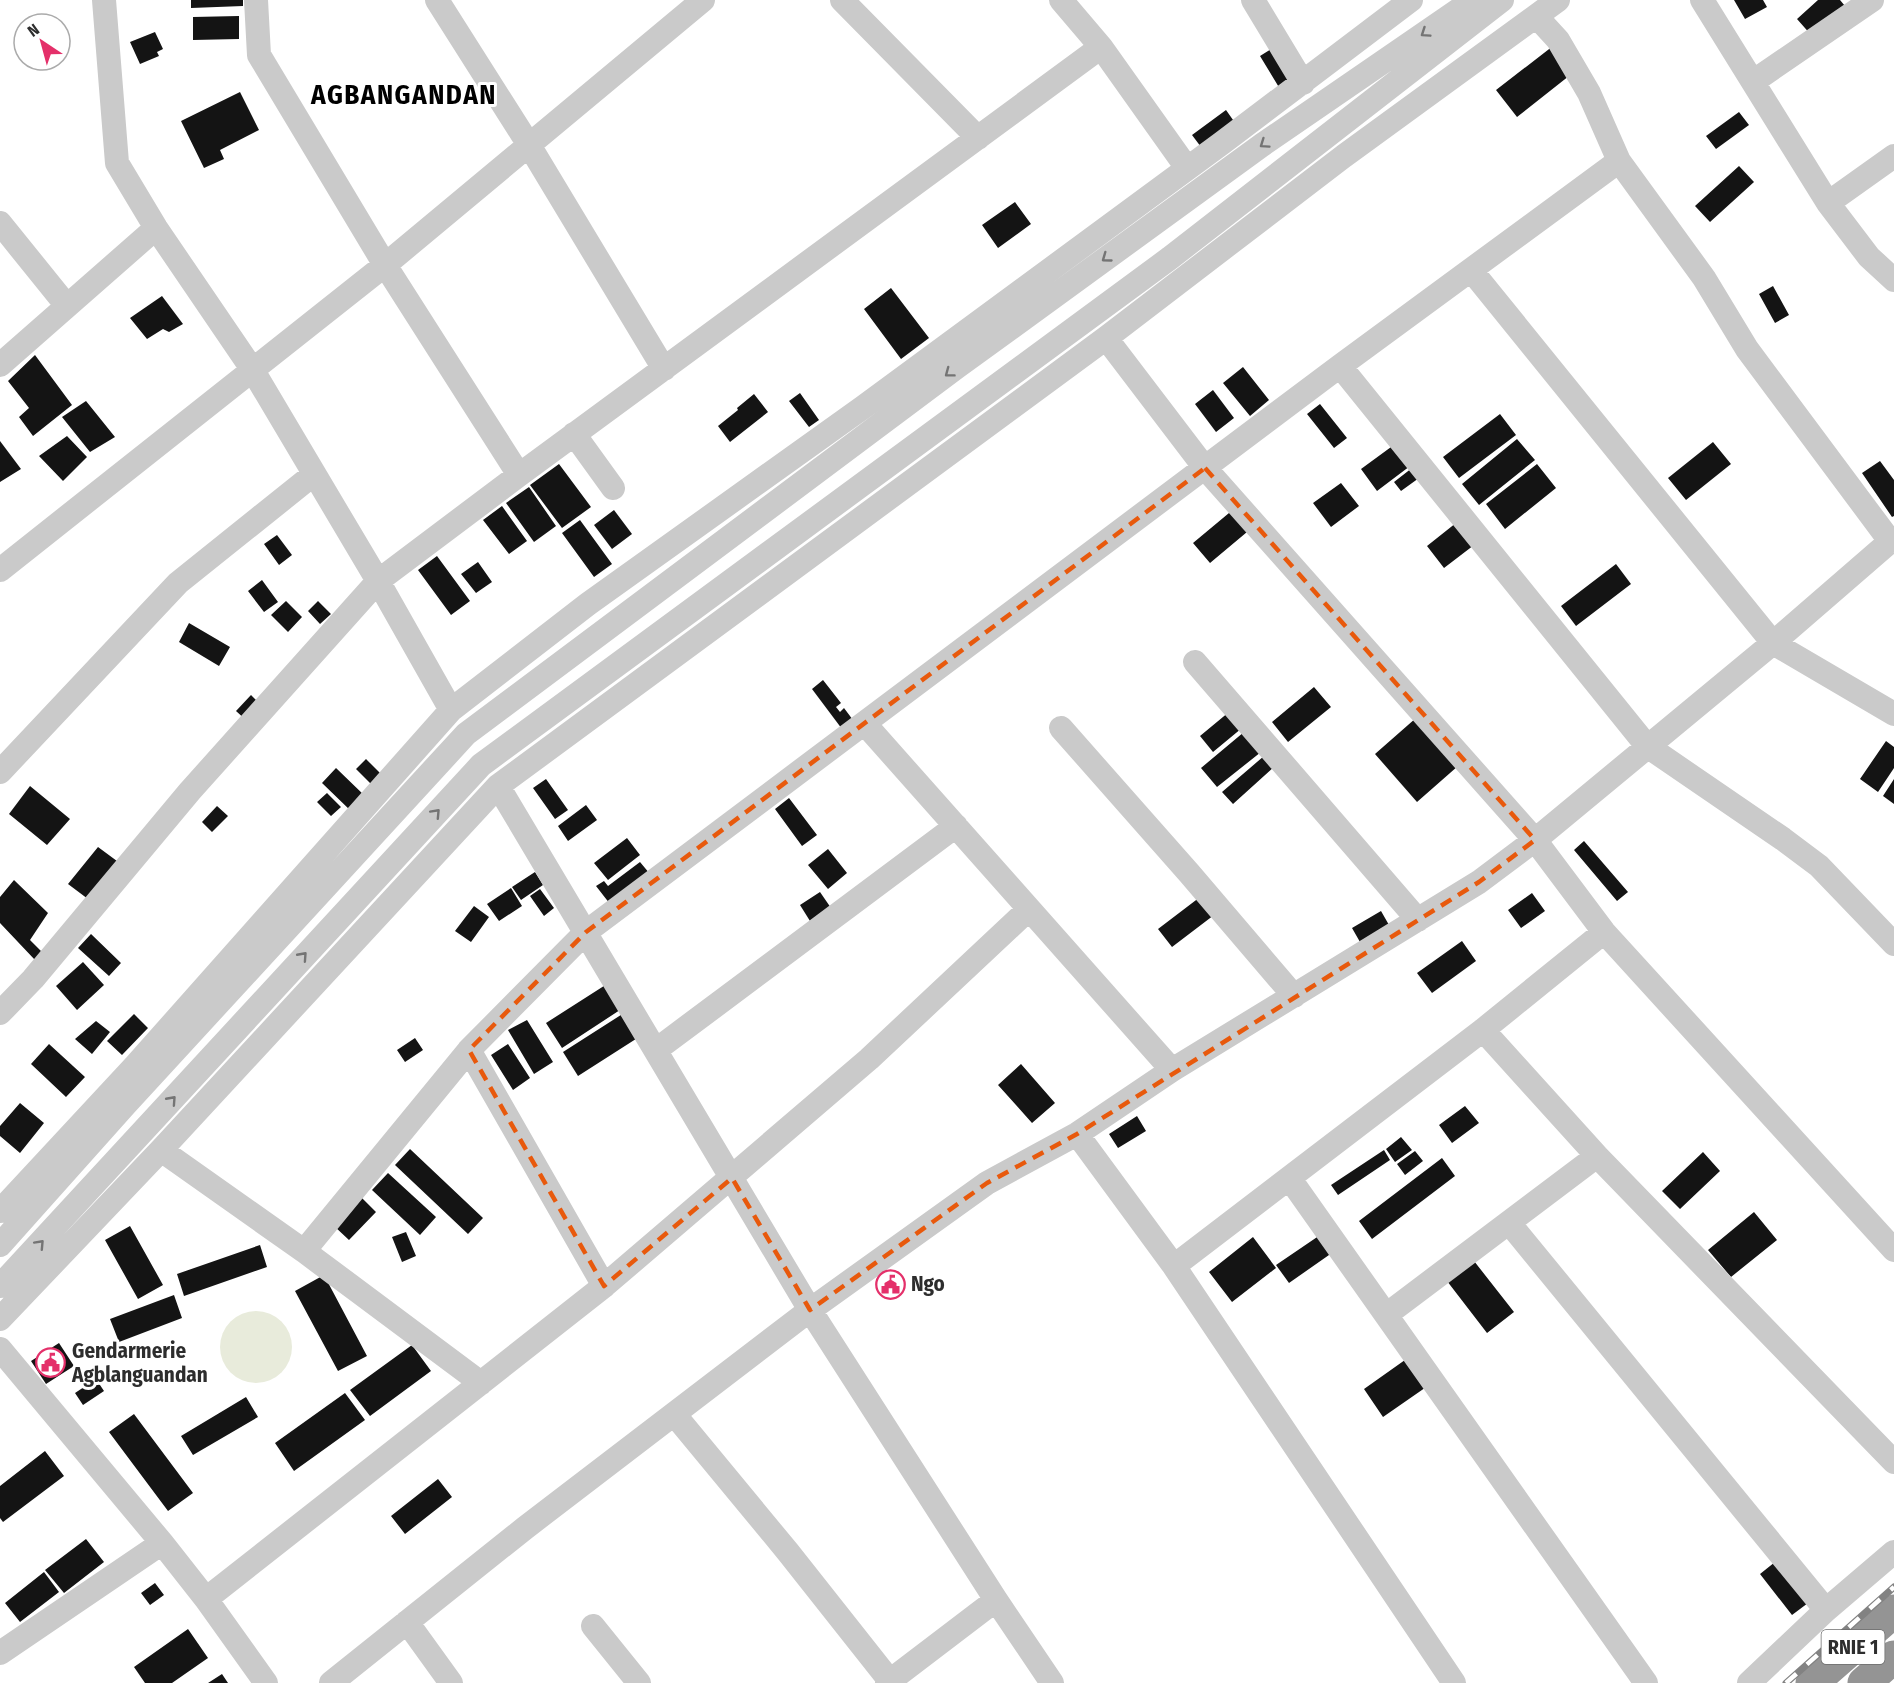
<svg xmlns="http://www.w3.org/2000/svg" width="1894" height="1683" viewBox="0 0 1894 1683" font-family="'Fira Sans Condensed',sans-serif">
  <style>
    .pitch { fill: #e8ebdb }
    .building { fill: #141414 }
    .lines { fill: none; stroke-linecap: round; stroke-linejoin: round }
    .minor { stroke: #cacaca; stroke-width: 24 }
    .highway { stroke: #949494; stroke-width: 33 }
    .rail-casing { stroke: #828282; stroke-width: 7 }
    .rail { stroke: #fff; stroke-width: 4.5; stroke-dasharray: 14; stroke-linecap: butt }
    .oneway { stroke: #747474 }
    .marked { fill: none; stroke: #e8590c; stroke-width: 4.5; stroke-dasharray: 12 8; stroke-linejoin: round }
    .labels { text-anchor: middle; stroke-width: 6; stroke-linejoin: round; paint-order: stroke }
    .shield { fill: #fff; stroke: #6c6c6c; stroke-width: 1.5 }
    .shield-label { font-size: 20px; font-weight: bold; fill: #2d2d2d }
    .poi-label { font-size: 21px; font-weight: bold; fill: #2d2d2d; stroke: #fff; text-anchor: start }
    .district-label { font-size: 27px; font-weight: bold; letter-spacing: 1.5px; fill: #000; stroke: #fff }
  </style>
  <rect width="100%" height="100%" fill="#fff"/>
  <path class="pitch" d="M220 1347a36 36 0 1 1 72 0a36 36 0 1 1-72 0Z"/>
  <path class="building" d="M191,0H243V6L191,8Z
    M1734,0H1763L1767,7L1745,19Z
    M1818,0H1840L1845,6L1812,36L1797,19Z
    M239,16V39L193,40V17Z
    M155,32L163,49L157,52L159,56L140,64L130,42Z
    M1553,46L1574,72L1517,117L1496,90Z
    M1273,48L1293,81L1280,89L1260,56Z
    M240,92L259,130L220,150L224,159L204,168L181,121Z
    M1226,110L1238,127L1204,151L1192,135Z
    M1739,112L1749,125L1716,149L1706,136Z
    M1739,166L1754,182L1710,222L1695,206Z
    M1015,202L1031,224L998,248L982,225Z
    M1773,286L1789,315L1775,323L1759,294Z
    M891,288L929,338L901,359L864,309Z
    M162,296L183,324L169,332L163,329L147,339L130,318Z
    M35,355L72,405L33,436L19,417L29,408L8,381Z
    M1243,367L1269,400L1250,416L1223,383Z
    M1213,390L1234,418L1216,432L1195,404Z
    M800,393L819,420L809,427L789,401Z
    M754,394L768,412L730,442L718,426L738,410L737,408Z
    M86,401L115,437L90,452L62,417Z
    M1320,404L1347,438L1334,448L1307,414Z
    M1500,414L1516,435L1459,478L1443,457Z
    M67,436L87,457L63,481L39,456Z
    M1402,439L1418,460L1377,491L1361,469Z
    M1517,439L1535,460L1479,505L1462,484Z
    M0,441L21,469L0,482Z
    M1713,442L1731,464L1686,500L1668,478Z
    M1880,461L1894,480V516L1892,517L1862,473Z
    M559,464L591,507L562,528L530,485Z
    M1537,464L1556,488L1505,529L1486,504Z
    M1412,468L1419,478L1401,491L1394,482Z
    M1341,483L1359,506L1331,527L1313,503Z
    M529,487L556,526L534,542L506,503Z
    M502,506L527,541L509,554L483,520Z
    M1235,508L1247,532L1210,563L1193,543Z
    M614,510L632,534L612,549L594,525Z
    M1461,519L1478,542L1444,568L1427,546Z
    M580,520L612,564L594,577L562,533Z
    M277,535L292,555L279,565L264,544Z
    M437,556L470,601L451,615L418,570Z
    M478,562L492,582L476,593L461,574Z
    M1616,564L1631,584L1576,626L1561,606Z
    M262,580L278,602L264,612L248,591Z
    M286,601L302,617L288,632L271,615Z
    M318,601L331,614L320,624L308,611Z
    M189,623L230,647L219,666L179,642Z
    M823,680L841,703L836,707L840,712L844,708L853,720L842,729L812,689Z
    M1314,687L1331,707L1288,742L1272,722Z
    M251,695L262,706L247,721L236,711Z
    M1229,712L1242,728L1213,752L1200,736Z
    M1416,718L1458,766L1417,802L1375,754Z
    M1244,732L1261,752L1217,787L1201,768Z
    M1886,741L1894,747V768L1878,792L1860,779Z
    M1264,756L1274,767L1233,804L1222,792Z
    M366,759L385,778L375,788L356,769Z
    M336,768L366,797L352,812L322,783Z
    M546,779L568,810L555,819L533,788Z
    M1894,779V804L1883,796Z
    M30,786L70,819L47,845L9,814Z
    M327,793L341,807L331,816L317,802Z
    M789,798L817,835L802,846L775,809Z
    M586,805L597,820L568,841L558,826Z
    M217,806L228,816L212,832L202,822Z
    M627,838L640,855L608,880L594,863Z
    M1584,841L1628,892L1617,901L1574,850Z
    M98,847L121,864L92,902L68,884Z
    M828,849L847,873L828,889L808,865Z
    M640,862L650,874L610,904L596,886L604,881L608,886Z
    M535,872L543,885L521,900L512,887Z
    M14,880L48,913L30,940L43,953L35,960L0,923V897Z
    M511,888L522,906L499,921L487,904Z
    M540,889L554,908L544,916L530,896Z
    M820,892L831,908L810,921L800,905Z
    M1532,893L1545,911L1521,928L1508,910Z
    M1204,894L1218,912L1172,947L1158,929Z
    M474,906L489,917L471,942L455,931Z
    M1381,911L1389,925L1360,942L1352,928Z
    M91,934L121,963L109,976L78,948Z
    M1462,941L1476,961L1432,993L1417,973Z
    M83,962L104,985L77,1010L56,986Z
    M607,984L623,1008L562,1048L546,1023Z
    M624,1013L639,1037L578,1076L563,1052Z
    M134,1014L148,1028L122,1055L107,1041Z
    M527,1020L553,1062L534,1074L508,1030Z
    M96,1021L110,1032L92,1054L75,1039Z
    M415,1038L423,1050L405,1062L397,1050Z
    M49,1044L85,1077L66,1097L31,1064Z
    M508,1044L530,1078L513,1090L491,1055Z
    M1021,1064L1055,1103L1032,1123L998,1085Z
    M20,1103L44,1123L20,1153L0,1136V1126Z
    M1465,1106L1479,1123L1452,1143L1439,1125Z
    M1137,1116L1146,1131L1118,1148L1109,1134Z
    M1401,1137L1412,1150L1395,1162L1386,1149Z
    M410,1149L483,1218L468,1234L395,1165Z
    M1384,1150L1390,1160L1338,1195L1331,1185Z
    M1415,1151L1423,1161L1405,1175L1397,1164Z
    M1703,1152L1720,1171L1680,1209L1662,1191Z
    M1442,1158L1455,1176L1372,1239L1359,1221Z
    M388,1173L436,1217L420,1235L372,1190Z
    M361,1197L376,1212L349,1240L334,1226Z
    M1754,1212L1777,1240L1731,1277L1708,1250Z
    M130,1226L163,1285L138,1299L105,1240Z
    M1326,1231L1339,1248L1289,1283L1276,1265Z
    M406,1232L416,1256L402,1262L392,1237Z
    M1253,1237L1276,1268L1232,1302L1209,1272Z
    M260,1245L267,1267L184,1296L177,1274Z
    M1474,1261L1514,1312L1487,1333L1447,1281Z
    M324,1275L367,1356L338,1371L295,1291Z
    M174,1295L182,1318L119,1342L110,1319Z
    M59,1343L74,1366L46,1384L31,1361Z
    M412,1345L431,1371L370,1416L350,1390Z
    M1412,1355L1432,1383L1383,1417L1364,1389Z
    M96,1379L104,1391L83,1405L75,1393Z
    M345,1393L365,1420L294,1471L275,1443Z
    M246,1397L258,1417L193,1455L181,1436Z
    M134,1414L193,1493L168,1511L109,1432Z
    M45,1451L64,1476L3,1522L0,1518V1486Z
    M438,1479L452,1497L405,1534L391,1516Z
    M86,1539L104,1562L64,1593L45,1570Z
    M1775,1562L1808,1603L1792,1615L1760,1574Z
    M44,1572L59,1592L20,1622L5,1603Z
    M155,1583L164,1595L150,1605L141,1593Z
    M188,1629L208,1658L172,1683H145L134,1667Z
    M222,1674L228,1683H208Z"/>
  <g class="lines">
    <path class="minor" d="M104,0L117,163L156,228L252,369L378,581L451,710
      M256,0L259,55L385,265L519,475
      M437,0L529,145L664,369
      M842,0L978,138
      M1061,0L1101,47L1187,168
      M1253,0L1303,83
      M1702,0L1828,203L1869,257L1894,280
      M1536,16L1558,40L1589,93L1619,161L1704,278L1747,349L1890,541
      M1754,81L1872,0
      M1828,203L1894,156
      M0,223L67,306
      M1471,270L1773,643L1894,714
      M1106,338L1205,468L1535,840L1604,932L1894,1250
      M0,365L156,228
      M1340,366L1647,746L1783,839L1819,866L1894,944
      M574,434L613,488
      M0,570L385,265L703,0
      M1195,662L1418,920
      M865,724L1172,1070
      M1061,728L1189,873L1294,996
      M0,772L178,583L314,474
      M498,786L810,1310L996,1600L1052,1683
      M0,1013L33,979L190,791L378,581L519,475L1101,47
      M1483,1030L1597,1156L1894,1462
      M469,1050L604,1286
      M656,1050L956,826
      M1077,1134L1174,1266L1454,1683
      M161,1150L304,1251L481,1383
      M1290,1179L1646,1683
      M0,1211L134,1067L451,710L588,604L862,408L1222,143L1411,0
      M1510,1224L1826,1610
      M0,1245L125,1105L466,734L957,367L1262,145L1473,0
      M304,1251L469,1050L586,932L1340,366L1619,161
      M1174,1266L1483,1030L1604,932
      M0,1286L481,765L1170,258L1502,0
      M1386,1315L1597,1156
      M0,1319L161,1150L498,786L1106,338L1344,156L1558,0
      M0,1349L162,1543L206,1599L266,1683
      M674,1414L788,1552L890,1681
      M206,1599L604,1286L869,1059L1029,909
      M407,1622L451,1683
      M593,1626L639,1683
      M0,1653L162,1543
      M331,1683L525,1528L810,1310L987,1183L1077,1134L1172,1070L1479,882L1535,840L1773,643L1894,538
      M887,1683L996,1600
      M1749,1683L1826,1610L1894,1552"/>
    <path class="highway" d="M1812,1683L1894,1611
      M1864,1683L1894,1657"/>
    <defs>
      <path id="rail" d="M1786,1683L1894,1587"/>
    </defs>
    <use href="#rail" class="rail-casing"/>
    <use href="#rail" class="rail"/>
  </g>
  <defs><path id="oneway-chevron" d="M-2-3.5L2.5 0L-2 3.5" fill="none" stroke-width="1.6" stroke-linecap="round" stroke-linejoin="round" transform="scale(1.5)"/></defs>
  <g class="oneway">
    <use href="#oneway-chevron" transform="translate(1425 33) rotate(146)"/>
    <use href="#oneway-chevron" transform="translate(1264 144) rotate(145)"/>
    <use href="#oneway-chevron" transform="translate(1106 258) rotate(144)"/>
    <use href="#oneway-chevron" transform="translate(949 373) rotate(143)"/>
    <use href="#oneway-chevron" transform="translate(436 813) rotate(-47)"/>
    <use href="#oneway-chevron" transform="translate(303 956) rotate(-48)"/>
    <use href="#oneway-chevron" transform="translate(172 1100) rotate(-48)"/>
    <use href="#oneway-chevron" transform="translate(40 1244) rotate(-47)"/>
  </g>
  <path class="marked" d="M1205,468L1535,840L1479,882L1077,1134L987,1183L810,1310L732,1178L604,1286L469,1050L586,932Z"/>
  <defs>
    <symbol id="civic-ring" viewBox="-11 -11 22 22"><circle r="9.5" fill="#fff" stroke="#e4306a" stroke-width="1.5"/><path d="M-.6-6.5H3V-4.5H.6V-3L4-1V1h2V6H-6V1h2V-1L-.6-3ZM-1.2 2.5V6h2.4V2.5Z" fill="#e4306a"/></symbol>
  </defs>
  <g fill-rule="evenodd">
    <use href="#civic-ring" x="874" y="1268" width="33" height="33"/>
    <use href="#civic-ring" x="34" y="1346" width="33" height="33"/>
  </g>
  <g class="labels">
    <rect class="shield" x="1821.5" y="1630" width="63" height="34" rx="4.5"/>
    <g class="shield-label">
      <text x="1853" y="1654">RNIE 1</text>
    </g>
    <g class="poi-label">
      <text x="911" y="1291">Ngo</text>
      <text x="72" y="1358">Gendarmerie<tspan x="72" dy="24">Agblanguandan</tspan></text>
    </g>
    <g class="district-label">
      <text x="404" y="104">AGBANGANDAN</text>
    </g>
  </g>
  <g transform="translate(42 42) rotate(324)"><circle r="28" fill="#ffffff" stroke="#ababab" stroke-width="1.5"/>
  <path d="M0-4.5L10 22L0 15L-10 22Z" fill="#e4306a"/>
  <text y="-9" font-size="16" font-weight="bold" text-anchor="middle" fill="#2d2d2d">N</text>
  </g>
</svg>
